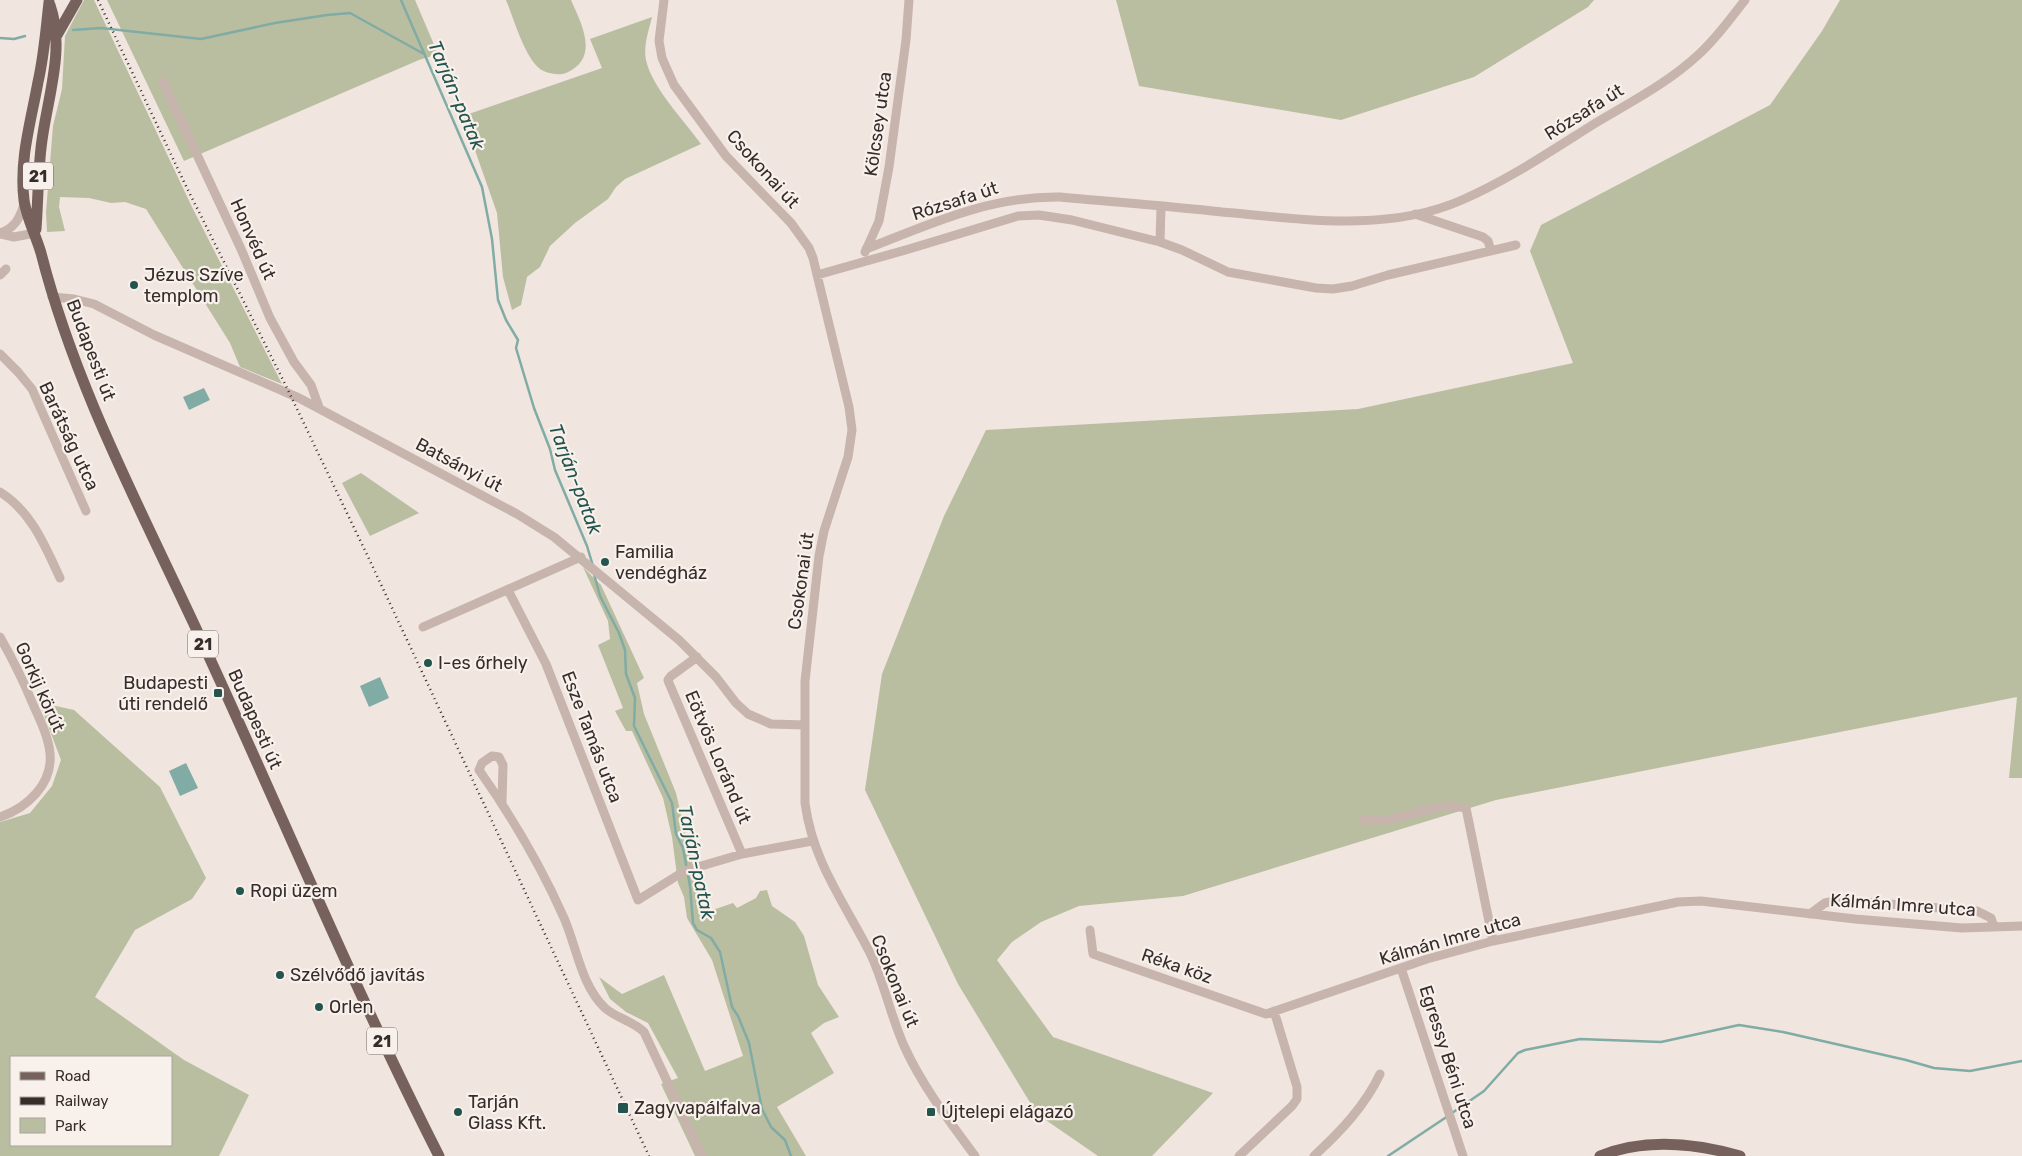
<svg xmlns="http://www.w3.org/2000/svg" width="2022" height="1156" viewBox="0 0 2022 1156" font-family="Rubik,sans-serif">
  <style>
    .green { fill: #babea0; fill-rule: evenodd }
    .water { fill: #81aba5 }
    .lines { fill: none; stroke-linecap: round; stroke-linejoin: round }
    .stream { stroke: #81aba5; stroke-width: 2.5 }
    .minor { stroke: #c7b4ac; stroke-width: 9 }
    .major { stroke: #77615d; stroke-width: 11 }
    .rail { stroke: #362c2a; stroke-width: 2.5; stroke-dasharray: 1 4; stroke-linecap: butt }
    .poi-dot { fill: #24544e; stroke: #f8f0eb; stroke-width: 2 }
    .labels { text-anchor: middle; stroke-width: 4.5; stroke-linejoin: round; paint-order: stroke }
    .shield { fill: #f8f0eb; stroke: #706764; stroke-width: 1 }
    .shield-label { font-size: 16px; font-weight: bold; fill: #362c2a }
    .street-label { font-size: 18px; fill: #362c2a; stroke: #f8f0eb }
    .poi-label { font-size: 18px; fill: #362c2a; stroke: #f8f0eb; text-anchor: start }
    .water-label { font-size: 19px; font-style: italic; fill: #24544e; stroke: #f8f0eb }
  </style>
  <rect width="100%" height="100%" fill="#f0e5df"/>
  <path class="green" d="M84,0H94L192,207L282,384L240,367L230,343L146,209L125,202L111,203L89,198L60,197L59,207L65,231L47,232L46,212L53,126L62,89L65,36Z
    M107,0H415L438,54L419,60L184,161Z
    M506,0H571C582,25 600,58 566,73C558,76 546,73 540,69C524,56 514,19 506,0Z
    M1116,0H1594L1588,7L1474,77L1341,120L1139,86Z
    M1840,0H2022V778H2009L2017,697L1496,800L1183,896L1079,906L1041,922L1012,942L997,960L1053,1037L1213,1093L1152,1156H1098L1037,1114L958,984L865,790L882,674L944,516L986,430L1358,409L1573,363L1530,251L1541,225L1770,105L1822,31Z
    M652,17C649,30 643,46 646,60C652,88 684,120 701,144L625,179L616,187L608,199L575,223L550,246L540,267L527,277L521,305L512,310L503,277L497,213L463,116L602,68L590,39Z
    M361,473L419,513L370,536L342,483Z
    M583,567L601,585L644,678L637,683L644,714L676,793L704,913L733,903L737,908L756,898L760,891L767,890L772,906L795,922L804,936L818,985L839,1017L824,1023L811,1033L834,1073L777,1107L806,1156H695L661,1084L678,1078L648,1023L626,1012L610,999L599,977L622,994L664,975L705,1071L743,1056L712,960L687,918L684,897L678,883L672,837L663,798L632,731H626L615,711L623,708L598,645L610,639L608,621Z
    M56,706L74,710L160,787L206,878L192,899L135,930L95,997L184,1060L249,1095L219,1156H0V822L30,813L52,786L61,760L41,707ZM11,1057H171V1145H11Z"/>
  <path class="water" d="M204,388L210,400L189,410L183,397Z
    M380,677L389,698L369,707L360,686Z
    M186,763L198,788L180,796L169,771Z"/>
  <g class="lines">
    <path class="stream" d="M401,0L482,187L492,239L498,300L506,320L518,340L516,348L534,408L550,449L555,470L587,546L593,566
      M73,30L101,28L201,39L275,23L327,15L350,13L424,54
      M0,38L14,39L25,36
      M594,574L600,596L619,633L625,650L626,674L635,698L634,726L672,803L676,834L683,848L690,886L693,923L697,930L711,938L720,952L732,1007L738,1016L749,1043L762,1109L771,1127L785,1140L791,1156
      M1452,1113L1484,1091L1518,1053L1525,1050L1580,1039L1661,1042L1739,1025L1783,1032L1906,1060L1934,1068L1970,1071L2022,1061
      M1388,1156L1448,1116"/>
    <path class="minor" d="M664,0L659,41L662,58L674,85L726,156L791,223L809,248L813,258L849,407L852,430L848,457L824,531L819,556L805,681V803C813,863 845,903 871,955C885,985 891,1018 905,1048C923,1087 950,1122 975,1156
      M163,82L241,249L270,318L294,362L311,385L319,407
      M1415,214L1483,237L1488,241L1491,251
      M0,233C15,228 20,218 24,204
      M0,234L14,237L35,233
      M1160,242L1161,206
      M866,249C930,224 989,196 1060,197C1114,202 1168,206 1222,212C1301,219 1387,233 1462,200C1508,180 1551,151 1594,124C1629,103 1668,83 1698,55C1716,39 1730,19 1745,0
      M865,252L879,221L889,167L906,40L909,0
      M0,275L6,269
      M817,275L909,249L1018,216L1039,215L1072,220L1160,242L1182,250L1228,272L1316,288L1333,289L1352,286L1388,275L1516,245
      M52,297L74,299L94,304L154,335L299,398L517,514L554,537L679,640L716,677L736,703L748,714L771,724L805,725
      M0,354L18,372L32,389L86,511
      M0,492C32,512 45,546 60,578
      M508,590L546,664L638,900L683,872L691,869L742,854L812,841
      M423,627L581,557
      M0,637C12,658 23,680 32,702C39,718 48,735 50,753C53,784 27,808 0,817
      M697,657L671,676L668,680L669,683L742,854
      M502,803L503,765L499,757L492,756L482,763L479,770C512,817 541,866 564,918C577,948 581,985 605,1008C616,1018 633,1021 644,1032L702,1156
      M1363,820C1371,820 1381,821 1390,819C1416,815 1439,802 1466,808L1493,941
      M1810,914L1825,903L1839,900L1977,911L1991,918L1994,927
      M1090,930L1093,954L1266,1014L1427,959L1493,941L1678,902L1701,901L1855,919L1962,928L2022,926
      M1401,968L1463,1156
      M1239,1156L1292,1106L1297,1099V1087L1274,1011
      M1314,1156C1340,1132 1365,1106 1380,1074"/>
    <path class="major" d="M49,2C46,29 44,56 38,82C31,121 19,160 24,200C26,216 36,236 41,253C74,383 137,502 193,622C276,800 350,981 439,1156
      M57,35L77,0
      M36,229C38,202 38,175 41,148C46,101 66,51 50,5
      M1600,1156C1644,1138 1695,1143 1740,1156"/>
    <path class="rail" d="M98,0L185,184L284,382L370,561L649,1156"/>
  </g>
  <g class="poi-dot">
    <circle cx="134" cy="285" r="5"/>
    <circle cx="605" cy="562" r="5"/>
    <circle cx="428" cy="663" r="5"/>
    <rect x="213" y="688" width="10" height="10" rx="2.5"/>
    <circle cx="240" cy="891" r="5"/>
    <circle cx="280" cy="975" r="5"/>
    <circle cx="319" cy="1007" r="5"/>
    <rect x="617" y="1102" width="12" height="12" rx="2.5"/>
    <circle cx="458" cy="1112" r="5"/>
    <rect x="926" y="1107" width="10" height="10" rx="2.5"/>
  </g>
  <g class="labels">
    <g class="shield">
      <rect x="23" y="162.5" width="30" height="27" rx="4"/>
      <rect x="188" y="630.5" width="30" height="27" rx="4"/>
      <rect x="367" y="1027.5" width="30" height="27" rx="4"/>
    </g>
    <g class="shield-label">
      <text x="38" y="182">21</text>
      <text x="203" y="650">21</text>
      <text x="382" y="1047">21</text>
    </g>
    <g class="street-label">
      <text transform="translate(1584 112) rotate(-32)" y="6">Rózsafa út</text>
      <text transform="translate(878 124) rotate(-82)" y="6">Kölcsey utca</text>
      <text transform="translate(763 169) rotate(48)" y="6">Csokonai út</text>
      <text transform="translate(955 201) rotate(-18)" y="6">Rózsafa út</text>
      <text transform="translate(253 239) rotate(66)" y="6">Honvéd út</text>
      <text transform="translate(91 350) rotate(69)" y="6">Budapesti út</text>
      <text transform="translate(69 436) rotate(65)" y="6">Barátság utca</text>
      <text transform="translate(459 465) rotate(28)" y="6">Batsányi út</text>
      <text transform="translate(801 581) rotate(-82)" y="6">Csokonai út</text>
      <text transform="translate(40 687) rotate(66)" y="6">Gorkij körút</text>
      <text transform="translate(255 719) rotate(66)" y="6">Budapesti út</text>
      <text transform="translate(592 737) rotate(69)" y="6">Esze Tamás utca</text>
      <text transform="translate(718 757) rotate(67)" y="6">Eötvös Loránd út</text>
      <text transform="translate(1903 905) rotate(4)" y="6">Kálmán Imre utca</text>
      <text transform="translate(1450 939) rotate(-16)" y="6">Kálmán Imre utca</text>
      <text transform="translate(1177 966) rotate(19)" y="6">Réka köz</text>
      <text transform="translate(895 981) rotate(68)" y="6">Csokonai út</text>
      <text transform="translate(1448 1057) rotate(72)" y="6">Egressy Béni utca</text>
    </g>
    <g class="poi-label">
      <text x="144" y="281">Jézus Szíve<tspan x="144" dy="21">templom</tspan></text>
      <text x="615" y="558">Familia<tspan x="615" dy="21">vendégház</tspan></text>
      <text x="438" y="669">I-es őrhely</text>
      <text x="208" y="689" text-anchor="end">Budapesti<tspan x="208" dy="21">úti rendelő</tspan></text>
      <text x="250" y="897">Ropi üzem</text>
      <text x="290" y="981">Szélvődő javítás</text>
      <text x="329" y="1013">Orlen</text>
      <text x="468" y="1108">Tarján<tspan x="468" dy="21">Glass Kft.</tspan></text>
      <text x="634" y="1114">Zagyvapálfalva</text>
      <text x="941" y="1118">Újtelepi elágazó</text>
    </g>
    <g class="water-label">
      <text transform="translate(457 95) rotate(67)" y="7">Tarján-patak</text>
      <text transform="translate(576 479) rotate(69)" y="7">Tarján-patak</text>
      <text transform="translate(697 862) rotate(78)" y="7">Tarján-patak</text>
    </g>
  </g>
  <rect x="10" y="1056" width="162" height="90" fill="#f8f0eb" stroke="#aaa29e"/>
  <rect x="20" y="1072" width="25" height="8" fill="#77615d" stroke="#aaa29e"/>
  <text x="55" y="1081" font-size="15" fill="#362c2a">Road</text>
  <rect x="20" y="1097" width="25" height="8" fill="#362c2a" stroke="#aaa29e"/>
  <text x="55" y="1106" font-size="15" fill="#362c2a">Railway</text>
  <rect x="20" y="1118" width="25" height="15" fill="#babea0" stroke="#aaa29e"/>
  <text x="55" y="1131" font-size="15" fill="#362c2a">Park</text>
</svg>
